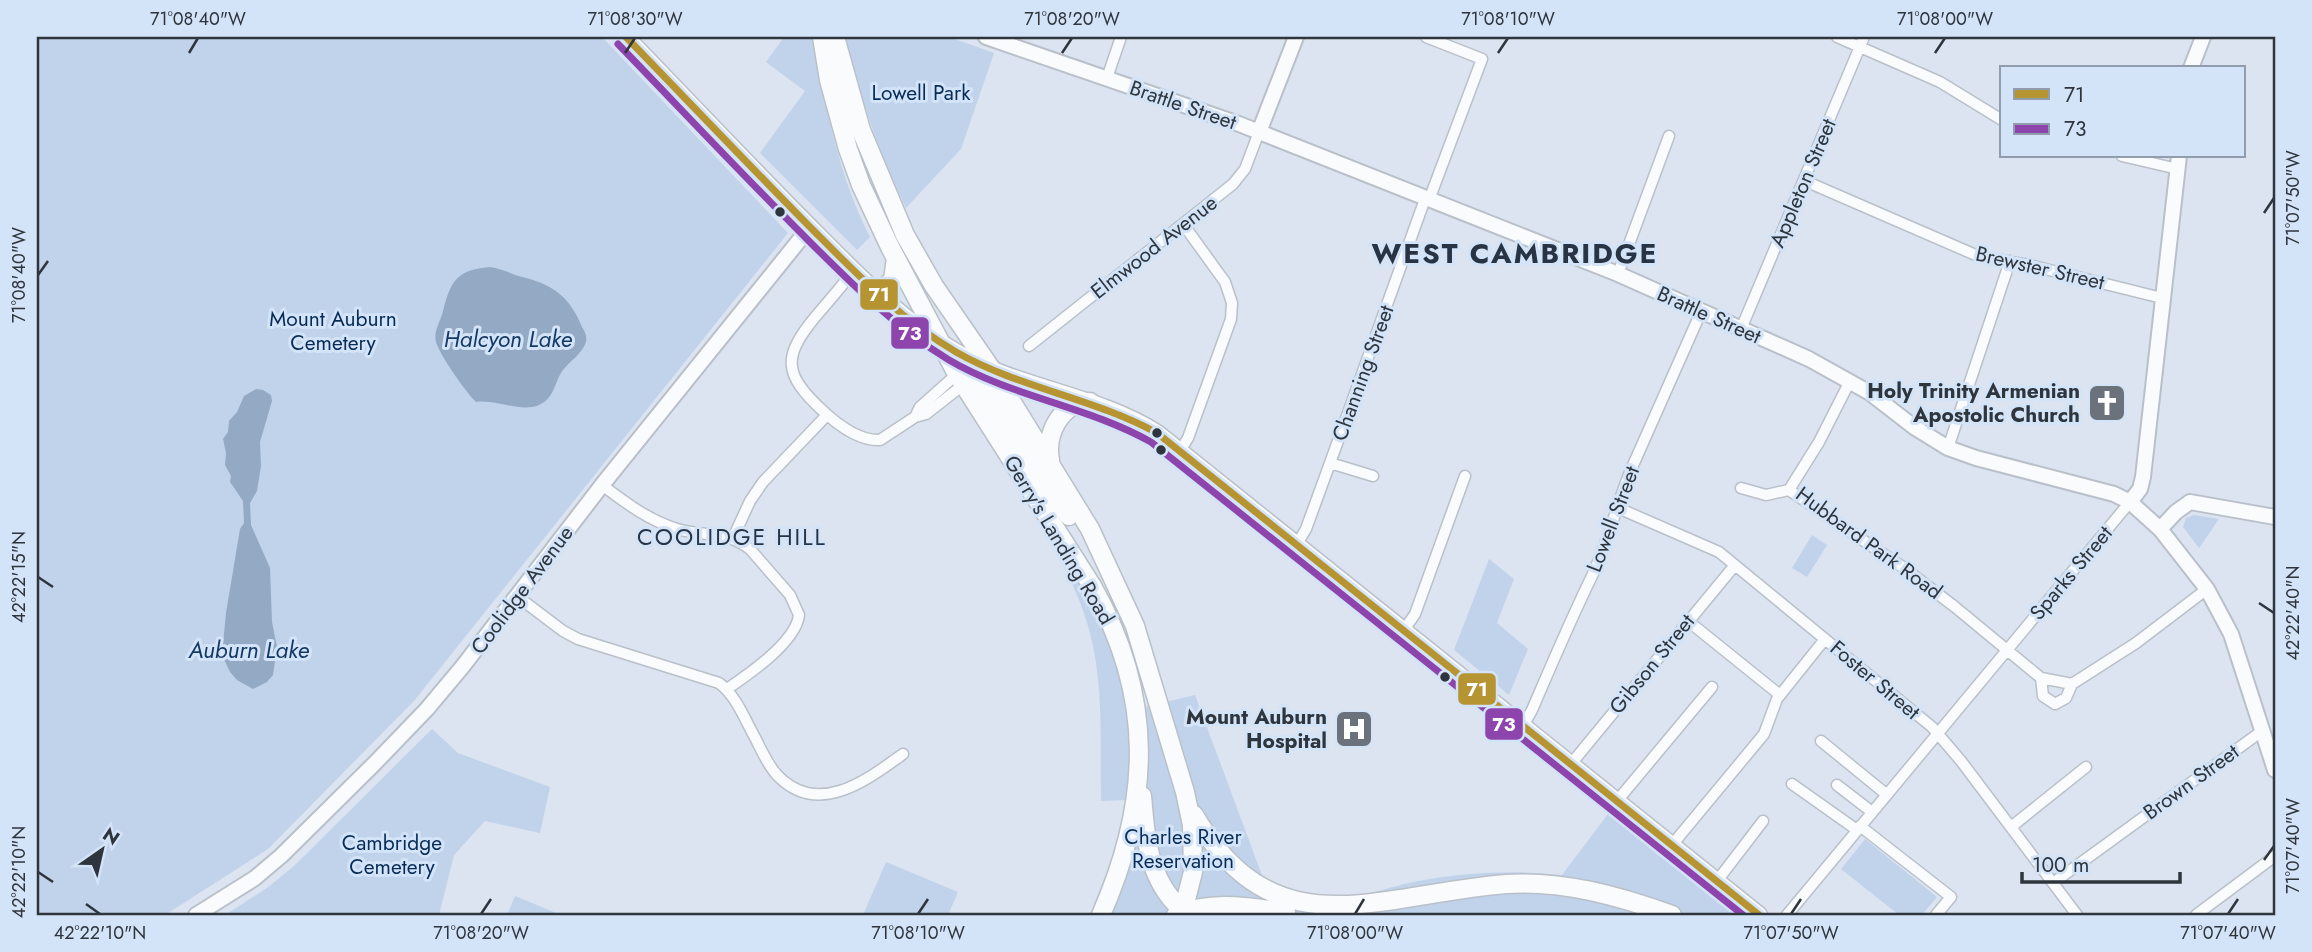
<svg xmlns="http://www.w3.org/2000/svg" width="2312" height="952" viewBox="0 0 2312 952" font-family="Jost,sans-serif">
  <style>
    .green { fill: #c1d3ea }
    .water { fill: #94a9c4 }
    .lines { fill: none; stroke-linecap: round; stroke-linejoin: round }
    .street-casing { stroke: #b9c0c9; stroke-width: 13 }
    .secondary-casing { stroke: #b9c0c9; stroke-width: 18 }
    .primary-casing { stroke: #b9c0c9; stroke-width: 19 }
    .highway-casing { stroke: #b9c0c9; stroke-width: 21 }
    .street { stroke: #fafbfd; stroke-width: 10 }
    .secondary { stroke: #fafbfd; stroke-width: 14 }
    .primary { stroke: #fafbfd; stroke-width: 16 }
    .highway { stroke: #fafbfd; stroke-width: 18 }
    .bus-1-casing { stroke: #d3e3f8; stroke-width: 12 }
    .bus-2-casing { stroke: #d3e3f8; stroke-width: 12 }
    .bus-1 { stroke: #b69432; stroke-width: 7 }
    .bus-2 { stroke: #8e44ad; stroke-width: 7 }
    .ticks { fill: none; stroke: #2e353d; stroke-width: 2.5 }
    .bus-dot { fill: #2e353d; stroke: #d3e3f8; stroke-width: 2.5 }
    .labels { text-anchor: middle; stroke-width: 6; stroke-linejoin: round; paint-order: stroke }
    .park-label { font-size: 21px; fill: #072c57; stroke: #d3e3f8 }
    .street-label { font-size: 21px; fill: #2e353d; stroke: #d3e3f8 }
    .poi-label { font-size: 21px; font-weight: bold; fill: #2e353d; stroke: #d3e3f8; text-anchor: end }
    .water-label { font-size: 23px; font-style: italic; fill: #153965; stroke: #d3e3f8 }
    .neighbourhood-label { font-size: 23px; letter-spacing: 2px; fill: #283444; stroke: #d3e3f8 }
    .district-label { font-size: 28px; font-weight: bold; letter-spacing: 2px; fill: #283444; stroke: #d3e3f8 }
    .line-badge { stroke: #d3e3f8; stroke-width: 2.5 }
    .badge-label { font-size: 19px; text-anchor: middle; font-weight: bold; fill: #fff }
    .neatline { fill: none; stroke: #2e353d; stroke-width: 2.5 }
    .ticks-label { font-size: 18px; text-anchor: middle; fill: #2e353d }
  </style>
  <rect width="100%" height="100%" fill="#dbe4f0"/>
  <path class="green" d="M37,37H602L788,233L414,701L268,849L165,915H37Z
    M784,37H815C825,107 838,174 870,237L857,250L760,153L805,91L766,62Z
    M846,37H949L994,53L961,149L906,208C879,153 859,96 846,37Z
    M2194,515L2219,519L2199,548L2183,527L2186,518Z
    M1812,535L1827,545L1807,577L1792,568Z
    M1052,543L1090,598L1109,633L1132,710L1195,695L1263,878C1276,885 1293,896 1307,899C1347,904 1385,887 1423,880C1469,872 1516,870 1562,875L1608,814L1736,915H1090L1114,853L1126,800L1101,801C1100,745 1104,687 1090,633C1082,601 1067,573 1052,543Z
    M1489,559L1514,579L1497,623L1528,649L1509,695L1454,650Z
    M432,729L458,753L550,787L540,833L485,821L454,855L439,915H225L267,888L294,866Z
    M1865,839L1937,897L1922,915H1899L1841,869Z
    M886,862L958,892L948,915H863Z
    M515,896L561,915H507Z"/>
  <path class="water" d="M490,267C503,269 513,275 526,278C553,285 570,297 582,327C585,332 587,336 586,342C582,354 570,361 563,370C554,382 555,398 539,405C520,413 497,399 476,402C465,391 441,357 436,342C433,331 441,321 443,311C451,280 457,270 490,267Z
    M256,389L263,390L271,395L272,401L260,442L261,466L257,491L250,503L251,525L270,568L272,622L277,647L273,675L267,682L253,689L237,680L230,672L222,655L226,613L240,529L244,523L243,501L230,482L231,476L225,465L226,453L223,439L228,432L229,421L237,412L244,396Z"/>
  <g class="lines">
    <defs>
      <path id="street" d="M1426,37L1482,59L1429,200
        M1837,37L1940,82L2002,120
        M1107,78L1121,37
        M2122,156L2178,169
        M1805,181L1978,256L2029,265L2162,298
        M854,270C842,286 829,301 816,316C782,357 783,374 823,411C838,425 859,441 880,440L915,417L920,407L957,374
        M1618,274L1669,136
        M1741,329L1864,37
        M1029,346L1233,184L1245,169L1259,132
        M1850,381L1819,442L1789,490L1904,568L1955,607L2041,678L2072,684L2136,643L2207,589
        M915,417L926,414L963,385
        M1948,448L2010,261
        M1180,451L1188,438L1231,319L1232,303L1225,282L1183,224
        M1330,463L1373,476
        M602,485C626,503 648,520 677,529C705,537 725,530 750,549L790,595L799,615C796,642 749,674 727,689
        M1741,488L1766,495L1789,490
        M1618,508L1719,552L1932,727L1961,761L2077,915
        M733,538L750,501L763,482L827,415
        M1297,544L1306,529L1330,463L1425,199
        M518,597L563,631L578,639L719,683C735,695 743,715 752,732C760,746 766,763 777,775C818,818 867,780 903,754
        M1688,621L1780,695
        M1404,630L1415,614L1465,476
        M2041,678L2043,696L2055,704L2066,698L2072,684
        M1523,726L1532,710C1551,666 1570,621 1591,578C1607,544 1616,507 1630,472L1701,312
        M1821,741L1886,794
        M1571,764L1735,565
        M1792,784L1857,830
        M1837,785L1872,812
        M1617,801L1712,687
        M1860,826L1951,897L1936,915
        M2011,827L2086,767
        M1672,845L1764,734L1777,699L1825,639
        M1717,881L1763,821
        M2053,883L2262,731
        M1787,915L2130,502
        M2196,915L2275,856"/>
      <path id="secondary" d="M986,37L1239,124L1618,274L1809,359L1870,393L1914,427L1948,448L1976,458L2114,494L2130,502L2160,529L2207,589L2231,634L2275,770
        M2191,68L2203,37
        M1259,132L1296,37
        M2130,502L2140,489L2143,477L2179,156
        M2160,529L2176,512L2190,502L2275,517
        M196,915L255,878L281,856L375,763L427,709L463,666L602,485L810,227"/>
      <path id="primary" d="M626,37C683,96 739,155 796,213C846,263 894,316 956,352C1019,389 1095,394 1157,433L1759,915"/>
      <path id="highway" d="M822,37L829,80L848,149L861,185L890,247L957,374L1092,586C1155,697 1151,801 1101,915
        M835,37L861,130L905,235L934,286L992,370L1090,529L1135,626L1185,792L1192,825L1193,872L1182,915
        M878,293L893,280L896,258
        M950,352L980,382L1069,516
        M1050,460C1045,434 1061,402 1090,402
        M1142,796C1146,842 1149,885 1188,915
        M1194,815C1275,952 1374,895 1506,884C1562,880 1619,896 1672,915
        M1176,915C1213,900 1247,907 1286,912"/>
    </defs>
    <use href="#street" class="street-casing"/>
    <use href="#secondary" class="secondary-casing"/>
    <use href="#primary" class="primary-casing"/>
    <use href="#highway" class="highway-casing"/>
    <use href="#street" class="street"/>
    <use href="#secondary" class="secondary"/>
    <use href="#primary" class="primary"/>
    <use href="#highway" class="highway"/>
    <defs>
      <path id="bus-1" d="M626,37C686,99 746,162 807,224C853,270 899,319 956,352C1019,388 1093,398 1157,433L1759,915"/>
      <path id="bus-2" d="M618,44C678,106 736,168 796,228C844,276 891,325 949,360C1012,397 1087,406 1151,442L1743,915"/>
    </defs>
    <use href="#bus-1" class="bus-1-casing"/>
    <use href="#bus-2" class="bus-2-casing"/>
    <use href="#bus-1" class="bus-1"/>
    <use href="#bus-2" class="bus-2"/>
  </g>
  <path class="ticks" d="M189,53L198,38M625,53L635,38M1062,53L1072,38M1498,53L1508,38M1935,53L1945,38M2264,213L2274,198M38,275L48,261M38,577L53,587M2259,603L2274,613M2264,860L2274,846M38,872L53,882M86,904L100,914M481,914L491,899M918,914L928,899M1355,914L1364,899M1791,914L1801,899M2228,914L2238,899"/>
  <defs>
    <symbol id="church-square" viewBox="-11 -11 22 22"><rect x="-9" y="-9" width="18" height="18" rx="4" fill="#6b727c" stroke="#d3e3f8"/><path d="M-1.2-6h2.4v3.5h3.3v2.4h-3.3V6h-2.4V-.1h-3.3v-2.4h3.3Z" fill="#fff"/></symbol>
    <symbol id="hospital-square" viewBox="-11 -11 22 22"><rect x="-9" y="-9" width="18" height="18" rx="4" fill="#6b727c" stroke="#d3e3f8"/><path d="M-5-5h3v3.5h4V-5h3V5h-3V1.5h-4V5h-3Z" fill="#fff"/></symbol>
  </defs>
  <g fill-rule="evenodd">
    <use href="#church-square" x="2085" y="381" width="44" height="44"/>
    <use href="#hospital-square" x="1332" y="707" width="44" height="44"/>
  </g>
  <g class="bus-dot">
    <circle cx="780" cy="212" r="6"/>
    <circle cx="1157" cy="433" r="6"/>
    <circle cx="1161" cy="450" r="6"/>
    <circle cx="1445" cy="677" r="6"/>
  </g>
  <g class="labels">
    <g class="park-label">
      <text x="921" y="100">Lowell Park</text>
      <text x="333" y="326">Mount Auburn<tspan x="333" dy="24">Cemetery</tspan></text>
      <text x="1183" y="844">Charles River<tspan x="1183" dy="24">Reservation</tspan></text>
      <text x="392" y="850">Cambridge<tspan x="392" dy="24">Cemetery</tspan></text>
    </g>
    <g class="street-label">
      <text transform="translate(1183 105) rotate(19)" y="7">Brattle Street</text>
      <text transform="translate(1803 183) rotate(-67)" y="7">Appleton Street</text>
      <text transform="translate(1154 247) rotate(-38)" y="7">Elmwood Avenue</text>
      <text transform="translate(2040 268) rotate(13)" y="7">Brewster Street</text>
      <text transform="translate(1709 315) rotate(24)" y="7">Brattle Street</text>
      <text transform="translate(1363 373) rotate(-70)" y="7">Channing Street</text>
      <text transform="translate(1613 519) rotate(-69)" y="7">Lowell Street</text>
      <text transform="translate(1059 540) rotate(59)" y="7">Gerry's Landing Road</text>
      <text transform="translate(1869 543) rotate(36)" y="7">Hubbard Park Road</text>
      <text transform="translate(2071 573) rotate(-50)" y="7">Sparks Street</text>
      <text transform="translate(522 590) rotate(-53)" y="7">Coolidge Avenue</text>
      <text transform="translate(1652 664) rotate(-51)" y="7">Gibson Street</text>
      <text transform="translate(1875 680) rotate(40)" y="7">Foster Street</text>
      <text transform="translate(2191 782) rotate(-36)" y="7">Brown Street</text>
    </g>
    <g class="poi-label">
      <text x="2080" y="398">Holy Trinity Armenian<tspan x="2080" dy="24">Apostolic Church</tspan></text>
      <text x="1327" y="724">Mount Auburn<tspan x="1327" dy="24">Hospital</tspan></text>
    </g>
    <g class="water-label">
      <text x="508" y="347">Halcyon Lake</text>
      <text x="249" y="658">Auburn Lake</text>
    </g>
    <g class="neighbourhood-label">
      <text x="732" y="545">COOLIDGE HILL</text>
    </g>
    <g class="district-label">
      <text x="1515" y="263">WEST CAMBRIDGE</text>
    </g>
  </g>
  <g class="line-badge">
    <rect x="859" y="278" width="40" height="33" rx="7" fill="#b69432"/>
    <rect x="890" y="316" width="40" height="34" rx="7" fill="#8e44ad"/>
    <rect x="1457" y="672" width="40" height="34" rx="7" fill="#b69432"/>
    <rect x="1484" y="707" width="40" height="34" rx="7" fill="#8e44ad"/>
  </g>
  <g class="badge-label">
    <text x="879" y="301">71</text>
    <text x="910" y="340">73</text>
    <text x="1477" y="696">71</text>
    <text x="1504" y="731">73</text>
  </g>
  <rect width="2312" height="952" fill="none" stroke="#d3e3f8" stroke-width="77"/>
  <rect x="2000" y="66" width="245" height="91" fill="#d3e3f8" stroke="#919dad" stroke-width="2"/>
  <rect x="2014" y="89" width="35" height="10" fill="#b69432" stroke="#919dad" stroke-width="2"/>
  <text x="2064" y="102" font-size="21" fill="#2e353d">71</text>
  <rect x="2014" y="124" width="35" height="10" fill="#8e44ad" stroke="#919dad" stroke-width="2"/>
  <text x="2064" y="136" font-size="21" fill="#2e353d">73</text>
  <g transform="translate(102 850) rotate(34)" stroke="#d3e3f8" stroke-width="5" paint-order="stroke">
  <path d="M0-5L12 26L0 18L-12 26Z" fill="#2e353d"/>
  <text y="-10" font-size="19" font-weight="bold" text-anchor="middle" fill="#2e353d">N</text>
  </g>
  <path d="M2022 872v10h158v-10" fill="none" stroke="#2e353d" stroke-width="3.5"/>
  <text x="2032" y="872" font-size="21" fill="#2e353d" stroke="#d3e3f8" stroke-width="5" paint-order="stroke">100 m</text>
  <rect x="38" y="38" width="2236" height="876" class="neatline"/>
  <g class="ticks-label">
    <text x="198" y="25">71°08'40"W</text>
    <text x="635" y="25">71°08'30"W</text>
    <text x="1072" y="25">71°08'20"W</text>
    <text x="1508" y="25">71°08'10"W</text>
    <text x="1945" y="25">71°08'00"W</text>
    <text transform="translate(2293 198) rotate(-90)" y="6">71°07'50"W</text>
    <text transform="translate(19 275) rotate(-90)" y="6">71°08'40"W</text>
    <text transform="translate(19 577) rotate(-90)" y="6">42°22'15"N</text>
    <text transform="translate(2293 613) rotate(-90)" y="6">42°22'40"N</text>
    <text transform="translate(2293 846) rotate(-90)" y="6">71°07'40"W</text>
    <text transform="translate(19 872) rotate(-90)" y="6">42°22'10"N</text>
    <text x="100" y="939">42°22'10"N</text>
    <text x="481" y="939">71°08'20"W</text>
    <text x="918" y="939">71°08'10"W</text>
    <text x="1355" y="939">71°08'00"W</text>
    <text x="1791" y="939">71°07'50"W</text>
    <text x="2228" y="939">71°07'40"W</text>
  </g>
</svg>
